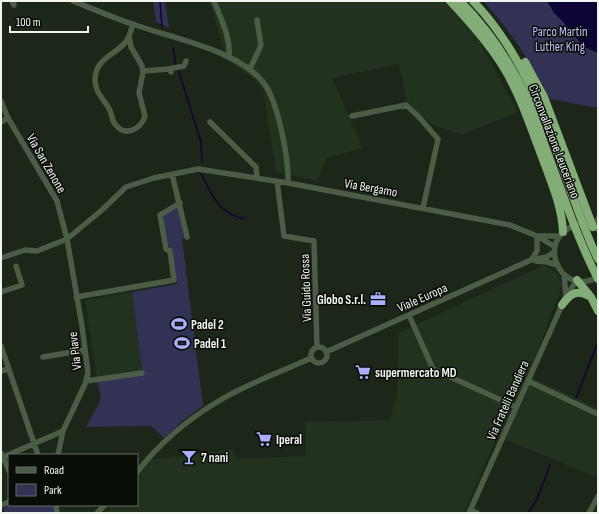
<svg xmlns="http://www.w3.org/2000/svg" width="599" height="514" viewBox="0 0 599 514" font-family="'Sofia Sans Condensed',sans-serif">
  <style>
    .built { fill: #23311f }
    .green { fill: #313254 }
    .water { fill: #0e0536 }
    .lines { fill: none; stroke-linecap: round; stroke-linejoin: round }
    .stream { stroke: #0e0536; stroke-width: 1.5 }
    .minor { stroke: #4c5c47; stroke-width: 5.5 }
    .highway { stroke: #83ad76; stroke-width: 8 }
    .labels { text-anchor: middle; stroke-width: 3; stroke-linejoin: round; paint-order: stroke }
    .park-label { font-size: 13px; fill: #bec2f5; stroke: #090d08 }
    .street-label { font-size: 13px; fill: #f0f6ee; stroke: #090d08 }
    .poi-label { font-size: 13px; font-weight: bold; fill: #f0f6ee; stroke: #090d08; text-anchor: start }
  </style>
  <rect width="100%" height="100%" fill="#1c2619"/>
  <path class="built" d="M209,1H443L472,28L518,112L462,135L431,124L407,103L399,64L332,78L363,148L327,158L317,181L276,172L263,90L252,77L225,59L224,49Z
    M544,265L558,274L562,286L528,376L598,408V478L497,436L464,513H104L111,505H137V476L150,460L233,449L235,459L306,456L305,422L390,420L397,395L398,333Z
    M132,292L142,370L97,378L85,300Z"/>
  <path class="green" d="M153,1H165L169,28L156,22Z
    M483,1H598V108L550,99C532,64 510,30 483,1Z
    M177,207L184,238L182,239L203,406L182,421L164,438L151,426L86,427L101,399L97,378L142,370L132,292L177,284L171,248L167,244L162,216Z
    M10,505H54L55,513H5L3,508Z"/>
  <path class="water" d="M547,1H598V53L582,46L570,29L554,13Z"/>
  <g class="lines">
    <path class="stream" d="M160,1L162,27
      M173,48L176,66
      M178,69L201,142L202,163
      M201,174C214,197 216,211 244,219
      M576,398L598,342
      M528,513L537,499L550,465"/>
    <path class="minor" d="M12,1L14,5
      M73,1C93,9 114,18 135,25C173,38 237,50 263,82C278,100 289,160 288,183
      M214,1C221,19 231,38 229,57
      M129,36L131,47L142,66L143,72L139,93L145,116C141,129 125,138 115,124C111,119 112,112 108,107C103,98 95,92 95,80C95,60 112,56 124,44C129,39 131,31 133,24
      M169,69L184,66L186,61
      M250,69L261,45L257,20
      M143,71L169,69L171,72
      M1,101L8,118L57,201L67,239L82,326L88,373L85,384L63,431L58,455
      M352,116L406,105L418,116L438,139L423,208
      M1,122L8,118
      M210,122L256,167L257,178
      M172,174L187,237
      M277,181L284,236L314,241L317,347
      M577,225C534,236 559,299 598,277
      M597,229L598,219
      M539,236H560
      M1,258L25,250L37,251L67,239L102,210L126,187L154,178L198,169L288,183L510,225L537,236L555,247
      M532,259L537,251V236
      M536,261L547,262L557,265
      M564,274L566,296
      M1,292L22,285L16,266
      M76,297L174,280L170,251L166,249L160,215L180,203
      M409,315L433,369L516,407
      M1,346L38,455
      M311 355a8 8 0 1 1 16 0a8 8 0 1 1-16 0Z
      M326,352L531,260L547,257L554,252
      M43,357L85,350
      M1,371L8,369
      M86,381L142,373
      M528,381L598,414
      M1,453L9,471
      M1,458L63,431
      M137,472C159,444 187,420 217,402C246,384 281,372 311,358
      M1,505L9,502
      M56,505L57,513
      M470,510L477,513
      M97,513L105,505
      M469,513L566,296L577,280
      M589,513L598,496"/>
    <path class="highway" d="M450,1C469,21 487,41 502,65C521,95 532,132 545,165C553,187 562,208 563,232
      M460,1C490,31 512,65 529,103C536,117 540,132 545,146C562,191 576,236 598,279
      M473,1C526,56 548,127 573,197C581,218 588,239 598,259
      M525,62L544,97L593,227
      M577,280L591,297L598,311
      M562,305C570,294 576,289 589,296"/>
  </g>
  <defs>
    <symbol id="office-bare" viewBox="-9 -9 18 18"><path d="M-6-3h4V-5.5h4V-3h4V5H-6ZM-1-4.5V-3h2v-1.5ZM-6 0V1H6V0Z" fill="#abaffb" stroke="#090d08" stroke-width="2.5" paint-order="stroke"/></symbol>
    <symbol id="stadium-bare" viewBox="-9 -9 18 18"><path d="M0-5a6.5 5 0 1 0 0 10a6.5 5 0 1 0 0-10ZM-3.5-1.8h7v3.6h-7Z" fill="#abaffb" stroke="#090d08" stroke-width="2.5" paint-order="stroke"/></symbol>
    <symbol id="supermarket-bare" viewBox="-9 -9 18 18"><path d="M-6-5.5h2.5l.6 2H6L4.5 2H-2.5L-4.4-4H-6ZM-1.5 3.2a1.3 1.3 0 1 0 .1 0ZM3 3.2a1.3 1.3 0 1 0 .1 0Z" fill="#abaffb" stroke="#090d08" stroke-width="2.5" paint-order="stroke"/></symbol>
    <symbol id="bar-bare" viewBox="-9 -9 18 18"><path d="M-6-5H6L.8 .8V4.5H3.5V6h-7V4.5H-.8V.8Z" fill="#abaffb" stroke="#090d08" stroke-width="2.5" paint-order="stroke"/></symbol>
  </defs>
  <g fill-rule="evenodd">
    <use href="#office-bare" x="367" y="288" width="22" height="22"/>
    <use href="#stadium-bare" x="168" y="313" width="22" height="22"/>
    <use href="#stadium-bare" x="171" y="332" width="22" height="22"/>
    <use href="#supermarket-bare" x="352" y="361" width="22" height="22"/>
    <use href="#supermarket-bare" x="253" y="428" width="22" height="22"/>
    <use href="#bar-bare" x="178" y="446" width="22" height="22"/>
  </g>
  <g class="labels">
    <g class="park-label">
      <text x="560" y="36">Parco Martin<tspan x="560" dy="15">Luther King</tspan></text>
    </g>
    <g class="street-label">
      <text transform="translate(555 141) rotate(69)" y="5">Circonvallazione Leuceriano</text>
      <text transform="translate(47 163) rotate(60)" y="5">Via San Zenone</text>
      <text transform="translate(371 187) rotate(10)" y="5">Via Bergamo</text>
      <text transform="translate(305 288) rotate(-92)" y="5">Via Guido Rossa</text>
      <text transform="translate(422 297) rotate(-24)" y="5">Viale Europa</text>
      <text transform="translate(74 351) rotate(-97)" y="5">Via Piave</text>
      <text transform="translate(507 400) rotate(-66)" y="5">Via Fratelli Bandiera</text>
    </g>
    <g class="poi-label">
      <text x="366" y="304" text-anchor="end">Globo S.r.l.</text>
      <text x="191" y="329">Padel 2</text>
      <text x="194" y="348">Padel 1</text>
      <text x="375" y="377">supermercato MD</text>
      <text x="276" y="444">Iperal</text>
      <text x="201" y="462">7 nani</text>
    </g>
  </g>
  <rect width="599" height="514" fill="none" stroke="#f0f6ee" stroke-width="4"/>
  <rect x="8" y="454" width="130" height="52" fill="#090d08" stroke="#656a64"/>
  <rect x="16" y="467" width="20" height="6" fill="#4c5c47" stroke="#656a64"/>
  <text x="44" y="474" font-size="12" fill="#f0f6ee">Road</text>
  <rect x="16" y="484" width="20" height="12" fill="#313254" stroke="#656a64"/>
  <text x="44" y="494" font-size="12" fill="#f0f6ee">Park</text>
  <path d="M10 26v6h78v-6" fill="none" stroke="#f0f6ee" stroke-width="2"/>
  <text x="16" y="26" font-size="12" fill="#f0f6ee" stroke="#090d08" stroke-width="3" paint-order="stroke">100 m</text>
</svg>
